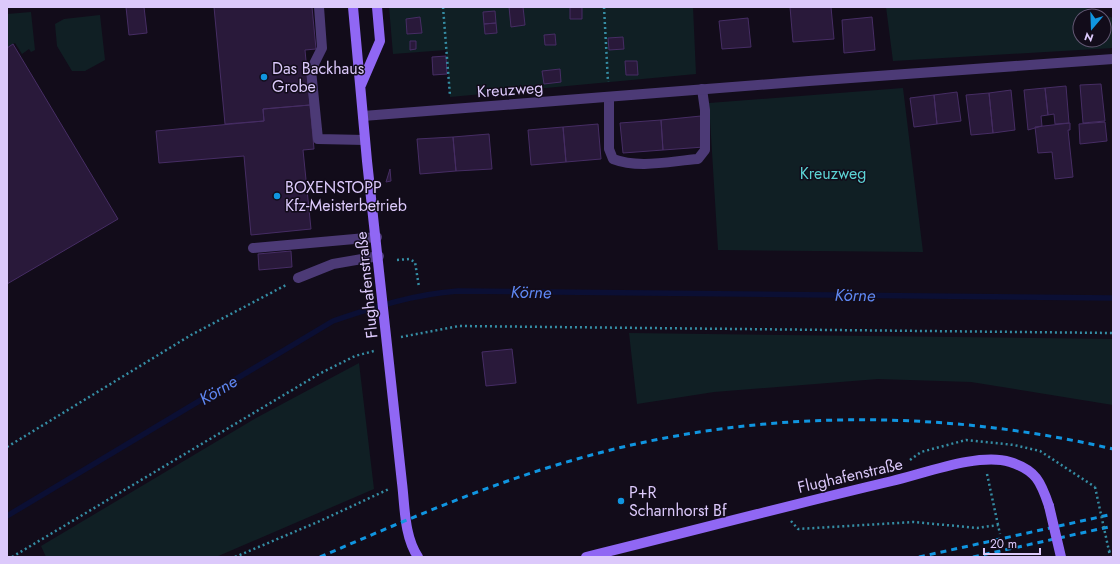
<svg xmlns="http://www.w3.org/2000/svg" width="1120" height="564" viewBox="0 0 1120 564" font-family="Jost,sans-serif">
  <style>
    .green { fill: #101f24; fill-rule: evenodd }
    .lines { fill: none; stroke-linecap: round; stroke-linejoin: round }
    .stream { stroke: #0b0f34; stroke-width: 5.5 }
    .building { fill: #29193a; stroke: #462d64 }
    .path { stroke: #358da4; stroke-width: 2.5; stroke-dasharray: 2 3; stroke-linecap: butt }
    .lane { stroke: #4c3a76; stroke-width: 10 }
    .street { stroke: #4c3a76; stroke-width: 10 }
    .secondary { stroke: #9067f4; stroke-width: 10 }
    .rail { stroke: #1095e0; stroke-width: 3; stroke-dasharray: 6 5; stroke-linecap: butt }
    .path-bridge { stroke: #358da4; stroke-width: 2.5; stroke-dasharray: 2 3; stroke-linecap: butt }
    .secondary-bridge { stroke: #9067f4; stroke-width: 10 }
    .poi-dot { fill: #1095e0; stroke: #120c1a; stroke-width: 1.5 }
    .labels { text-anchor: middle; stroke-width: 3; stroke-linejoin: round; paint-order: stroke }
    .poi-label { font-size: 16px; fill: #dcc9fb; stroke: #120c1a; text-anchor: start }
    .street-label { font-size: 16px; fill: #dcc9fb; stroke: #120c1a }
    .park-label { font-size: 16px; fill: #5cd3d4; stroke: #120c1a }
    .water-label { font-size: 17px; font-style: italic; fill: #5f88f4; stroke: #120c1a }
  </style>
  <rect width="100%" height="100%" fill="#120c1a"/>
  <path class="green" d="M389,7H693L696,74L450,97L446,50L393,54Z
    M886,7H1084L1113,18V48L893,61ZM1080,16H1104V40H1080Z
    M31,12L35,50L31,52L29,49L22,54L15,43L7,48V14Z
    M100,15L105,60L85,71H72L57,46L55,24L64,19Z
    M903,88L923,252L718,250L709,103Z
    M629,333L1113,339V405L971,382L878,379L714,392L637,404Z
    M359,363L374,489L216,557H46L41,546L256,418Z"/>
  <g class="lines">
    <path class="stream" d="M7,516L333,321C374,307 415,294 458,291L1113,298"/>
  </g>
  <path class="building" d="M126,7H144L147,33L129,35Z
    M214,7H312L316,49L305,50L310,105L263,109L264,121L225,124Z
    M509,7H523L525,25L511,27Z
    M570,7H582V19H570Z
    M790,7H831L834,39L793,42Z
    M495,11L496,23L484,24L483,12Z
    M420,17L422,33L407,34L406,19Z
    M872,17L875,50L844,53L842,20Z
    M748,18L751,47L722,49L719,21Z
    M496,23L497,33L485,34L484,24Z
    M555,34L556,45H545L544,35Z
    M623,37L624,49L609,50L608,38Z
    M410,41H416V49L410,50Z
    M13,44L118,219L7,284V48Z
    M446,56L447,74L433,75L432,57Z
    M625,61H637L638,75H626Z
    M560,69L561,82L544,84L542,71Z
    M1101,84L1105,121L1083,123L1080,85Z
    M1066,86L1069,123L1055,124L1054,114L1048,115L1045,88Z
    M1045,88L1048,115L1041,116L1042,126L1028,130L1024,90Z
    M1011,90L1015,130L993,133L989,93Z
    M957,92L961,121L937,124L934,95Z
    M989,93L993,133L971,135L966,95Z
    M934,95L937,124L914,127L910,98Z
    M310,105L314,149L303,150L311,229L251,235L244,156L159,163L156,131L264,121L263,109Z
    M701,116L704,147L663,150L661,120Z
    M661,120L663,150L623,153L620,123Z
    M1105,122L1107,141L1080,144L1079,124Z
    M1070,123V130H1068L1073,177L1055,179L1052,152L1038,153L1035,127Z
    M598,124L601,159L566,162L563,127Z
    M563,127L566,162L531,165L528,130Z
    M489,134L492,169L456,171L453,137Z
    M453,137L456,171L420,174L417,139Z
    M390,169L391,181L386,182Z
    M291,251L292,267L259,270L258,254Z
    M512,349L516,383L486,386L482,352Z"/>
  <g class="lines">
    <path class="path" d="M443,7L450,96
      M604,7L608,82
      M397,260L409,259L415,262L419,287
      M401,337L459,326L1113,333
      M7,447L191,335L286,285
      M910,460L921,452L966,440L1014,445L1040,451L1095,487
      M987,474L998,525
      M791,521L798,529L914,522L977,528L998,525L1000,534
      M1109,551L1110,557
      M12,557L319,374L355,356L374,351
      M235,557L320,521L389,489"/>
    <path class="lane" d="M319,7L322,48L311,70L318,139L365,140
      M609,97V149L613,159C639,169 671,161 698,159L705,150V110L702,89
      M253,248L377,237
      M298,278L333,264L379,256"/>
    <path class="street" d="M363,116L809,81L1113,59"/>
    <path class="secondary" d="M353,7L367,161L402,483C405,507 404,536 418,557
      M361,85L380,41L377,7
      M586,557C688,532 790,505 892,481C923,474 979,452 1010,462C1036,470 1041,482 1049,506"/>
    <path class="rail" d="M320,557C404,521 488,484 577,459C750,409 938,408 1113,449
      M919,557L1113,514
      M973,557L1113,526"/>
    <path class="path-bridge" d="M1095,487L1109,551L1113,550"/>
    <path class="secondary-bridge" d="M1049,506L1061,557"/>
  </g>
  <g class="poi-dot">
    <circle cx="264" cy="77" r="4"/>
    <circle cx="277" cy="196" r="4"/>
    <circle cx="621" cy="501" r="4"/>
  </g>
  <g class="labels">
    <g class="poi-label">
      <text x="272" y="74">Das Backhaus<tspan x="272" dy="18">Grobe</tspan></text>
      <text x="285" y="193">BOXENSTOPP<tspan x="285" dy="18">Kfz-Meisterbetrieb</tspan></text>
      <text x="629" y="498">P+R<tspan x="629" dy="18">Scharnhorst Bf</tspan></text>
    </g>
    <g class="street-label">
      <text transform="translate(510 89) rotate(-4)" y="6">Kreuzweg</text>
      <text transform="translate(366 285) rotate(-96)" y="6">Flughafenstraße</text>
      <text transform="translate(850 475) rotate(-13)" y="6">Flughafenstraße</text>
    </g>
    <g class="park-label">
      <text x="833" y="179">Kreuzweg</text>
    </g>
    <g class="water-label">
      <text transform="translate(531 292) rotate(1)" y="6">Körne</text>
      <text transform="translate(855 295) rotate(1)" y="6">Körne</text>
      <text transform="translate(218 390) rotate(-31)" y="6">Körne</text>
    </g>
  </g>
  <rect width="1120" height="564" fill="none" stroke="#dcc9fb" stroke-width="16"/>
  <g transform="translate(1092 28) rotate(199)"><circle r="19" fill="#120c1a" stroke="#635874"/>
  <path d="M0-3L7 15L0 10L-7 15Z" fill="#1095e0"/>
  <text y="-6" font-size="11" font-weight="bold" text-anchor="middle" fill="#dcc9fb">N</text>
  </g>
  <path d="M984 548v6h56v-6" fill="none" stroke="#dcc9fb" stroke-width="2"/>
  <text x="990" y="548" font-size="12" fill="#dcc9fb" stroke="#120c1a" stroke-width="3" paint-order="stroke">20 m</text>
</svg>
